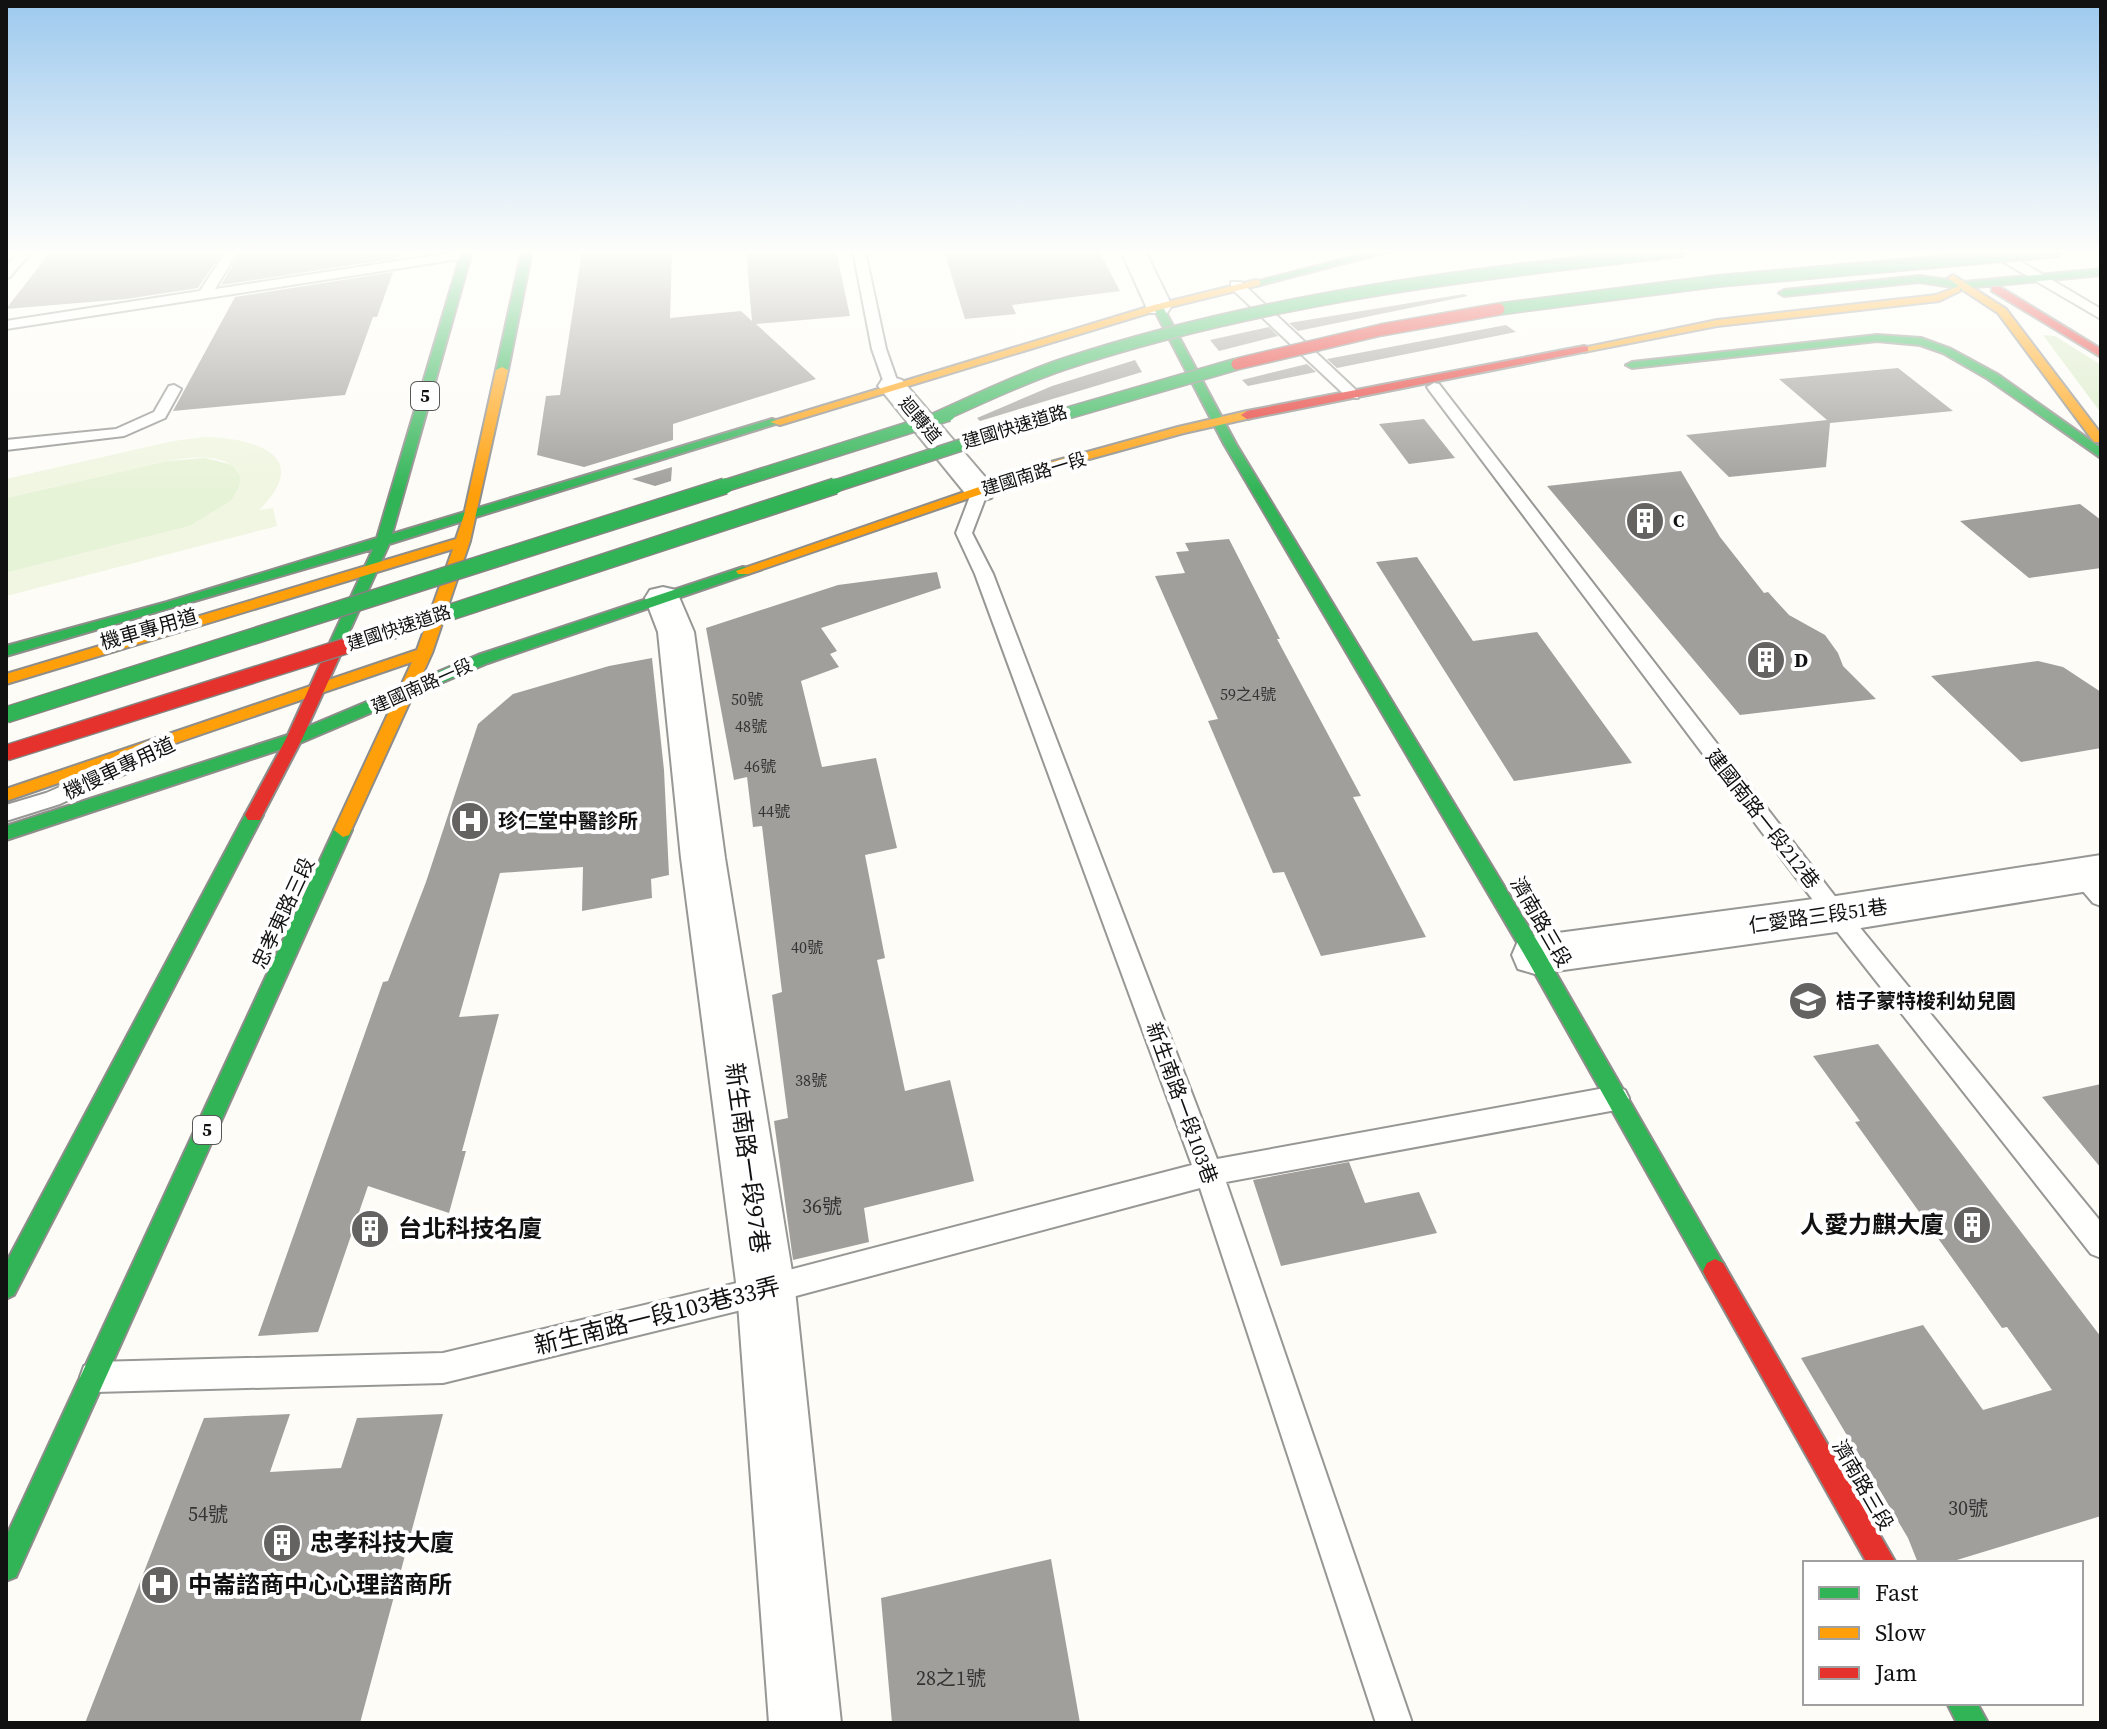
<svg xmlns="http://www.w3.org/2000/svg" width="2107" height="1729" viewBox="0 0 2107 1729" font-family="'Source Serif 4','Noto Sans TC',serif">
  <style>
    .green { fill: #e7f3d7 }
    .forest { fill: #d8eac5 }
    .pitch { fill: #f0f6e1 }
    .building { fill: #a19f9c }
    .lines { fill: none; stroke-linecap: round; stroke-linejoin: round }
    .lane-casing { stroke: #979795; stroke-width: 4 }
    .street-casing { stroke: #979795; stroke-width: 4 }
    .fast-casing { stroke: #8e8d8b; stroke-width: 4 }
    .slow-casing { stroke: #8e8d8b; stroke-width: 4 }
    .jam-casing { stroke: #8e8d8b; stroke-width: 4 }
    .lane { fill: #fffffe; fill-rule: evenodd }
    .street { fill: #fffffe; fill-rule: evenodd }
    .fast { fill: #30b455; fill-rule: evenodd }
    .slow { fill: #ff9f0a; fill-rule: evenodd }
    .jam { fill: #e5322d; fill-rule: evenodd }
    .fast-bridge-far1-casing { stroke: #858482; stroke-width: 14; stroke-linecap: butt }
    .fast-bridge-casing { stroke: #858482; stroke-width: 18; stroke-linecap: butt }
    .jam-bridge-far1-casing { stroke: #858482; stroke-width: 14; stroke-linecap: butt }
    .jam-bridge-casing { stroke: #858482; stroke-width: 18; stroke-linecap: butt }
    .fast-bridge-far1 { stroke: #30b455; stroke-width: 11 }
    .fast-bridge { stroke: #30b455; stroke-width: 15 }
    .jam-bridge-far1 { stroke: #e5322d; stroke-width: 11 }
    .jam-bridge { stroke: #e5322d; stroke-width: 15 }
    .labels { text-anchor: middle; stroke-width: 8; stroke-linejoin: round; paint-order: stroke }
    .number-label { font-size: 16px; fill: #353434 }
    .shield { fill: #fff; stroke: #585858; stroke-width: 2 }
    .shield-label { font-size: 18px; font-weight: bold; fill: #111 }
    .far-street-label { font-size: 18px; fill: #111; stroke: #fff }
    .far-poi-label { font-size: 18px; font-weight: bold; fill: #111; stroke: #fff; text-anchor: start }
    .street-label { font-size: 20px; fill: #111; stroke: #fff }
    .poi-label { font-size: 20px; font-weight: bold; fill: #111; stroke: #fff; text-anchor: start }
    .near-number-label { font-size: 20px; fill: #353434 }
    .near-street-label { font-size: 24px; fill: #111; stroke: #fff }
    .near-poi-label { font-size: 24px; font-weight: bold; fill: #111; stroke: #fff; text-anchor: start }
  </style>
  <rect width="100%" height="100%" fill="#fdfcf7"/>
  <path class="green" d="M205,458L233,465L241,477L239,488L231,501L190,526L6,573V498L167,461Z"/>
  <path class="forest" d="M2043,335L2055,336L2101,365V413Z"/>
  <path class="pitch" d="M205,437C255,438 314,456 259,510L273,508L277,526L6,596V573L190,526L231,501L239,489L241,477C230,451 190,457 167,461L6,498V479L173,441Z"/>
  <path class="building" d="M51,251H223L198,288L126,299L6,309Z
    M241,251H401L398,258L221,285Z
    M582,251H672L670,318L741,311L752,321L746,251H836L850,316L756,324L816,379L673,424V440L584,467L537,455L546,396L560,395Z
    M944,251H1099L1120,291L1012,305L1016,314L965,319Z
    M393,272L377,317H373L345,395L173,411L235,297Z
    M1464,294L1468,296L1298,331L1289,323Z
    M1506,325L1516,332L1337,368L1327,359Z
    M1269,327L1278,336L1219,351L1210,340Z
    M1135,360L1142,372L980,421L977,418L1052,386Z
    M1307,364L1316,372L1248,386L1242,380Z
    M1898,368L1953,411L1830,423L1826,467L1729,477L1686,435L1827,420L1779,379Z
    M1424,419L1455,458L1409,464L1379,424Z
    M672,467L671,481L655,486L632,479Z
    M1681,471L1720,537L1764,593L1768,592L1789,615L1825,635L1838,653L1843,666L1876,699L1740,715L1547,486Z
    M2080,504L2101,520V568L2029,578L1960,521Z
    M1229,539L1280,639H1277L1361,796L1353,797L1426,937L1321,956L1284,872L1273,873L1208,721L1218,719L1155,576L1185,573L1176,552L1189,551L1185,543Z
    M1417,557L1473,641L1537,632L1632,763L1514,781L1376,562Z
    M937,572L941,588L821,628L837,651L830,654L839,667L801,681L822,767L876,758L897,848L865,855L885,958L877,960L905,1091L950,1080L974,1181L864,1208L869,1242L793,1260L774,1121L788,1118L772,995L782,992L762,826L753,827L747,777L734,780L706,628L838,585Z
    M652,658L664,770L669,875L651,879L652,898L582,911L583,867L500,873L459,1017L499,1014L462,1151H466L449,1213L368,1186L318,1332L258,1336L383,982L388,981L426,882L478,724L513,694L609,666Z
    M2038,661L2063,667L2101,692V748L2021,762L1931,676Z
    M1878,1044L2101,1337V1516L1947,1563H1918L1908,1538L1801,1358L1923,1325L1983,1410L2052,1390L2007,1327L2002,1328L1855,1122L1860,1121L1813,1056Z
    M2101,1084V1168L2042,1097Z
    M1349,1162L1365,1203L1419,1192L1437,1233L1281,1266L1253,1180Z
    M290,1414L270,1472L341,1468L357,1418L443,1414L360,1723H85L204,1418Z
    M1051,1559L1080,1723H892L881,1598Z"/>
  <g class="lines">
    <defs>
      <path id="lane" d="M20,251H32L10,277L6,278V266Z
        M226,251H238L215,289L463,251L472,254L466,258L6,329V321L200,291Z
        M853,251H865L886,349L899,386L897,389H887L885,386L872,349Z
        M1995,251H2003L2101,309V319L1995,257Z
        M1231,282H1241L1358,392V398H1348L1231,288Z
        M1434,383L1439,384L1844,908L2101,1222V1258L2091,1254L1828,920L1429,390L1427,387Z
        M174,385L181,389L165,418L124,436L6,450V440L116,429L154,412L169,386Z
        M980,486L988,491L972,533L993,574L1217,1159L1616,1086L1625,1090L1629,1098L1625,1106L1616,1110L1226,1182L1412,1723H1376L1200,1188L766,1304L443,1383L95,1392L84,1388L80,1377L84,1366L95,1362L443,1353L766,1276L1192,1165L975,574L956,533L972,491Z
        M120,761L127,763L130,768L127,773L60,804L6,821V805L46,793Z
        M2081,867L2089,870L2101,883V906L2093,903L2070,876L2073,870Z"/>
      <path id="street" d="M1121,251H1145L1169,300L1171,307L1167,313H1149Z
        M892,377L902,380L991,484L996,491L991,498L980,501L969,498L878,386L882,380Z
        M663,587L676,590L694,632L725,858L795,1290L841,1723H769L737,1290L681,858L658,632L645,598L650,590Z
        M2101,855V889L1836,932L1535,974L1518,969L1512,955L1518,941L1535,936L1836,896Z"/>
      <path id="fast" d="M462,251H472L392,534L772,419L782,422L389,544L340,652H330L327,649L373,549L6,656V646L167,602L377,538Z
        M522,251H532L508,370L502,373L496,370Z
        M1375,251H1391L1256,286L1251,283Z
        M2101,269V275L1966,288L1956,292L1951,289L1953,287L1919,282L1784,296L1779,293L1784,290L1919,276L1964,282Z
        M1158,304L1163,307L1236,444L1542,949L1723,1263L1727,1271L1723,1279L1715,1283L1707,1279L1528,961L1224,444L1153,307Z
        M1877,335L1921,338L1951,349L1997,374L2101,448V458L1988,379L1943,353L1920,345L1877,341L1632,368L1626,365L1632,362Z
        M743,567L748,568V574L488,663L300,743L6,840V826L288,735L478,655Z
        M254,809L263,815L14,1295L6,1299V1263L245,815Z
        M343,823L352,830L16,1577L6,1581V1537L334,830Z
        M1947,1703H1977L1988,1723H1957Z"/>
      <path id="slow" d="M1953,275L2006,309L2101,434V442H2094L1998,313L1960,288V291L1939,301L1717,326L1584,352L1578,349L1717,320L1936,295L1959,286L1948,278Z
        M1256,280L1260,281V285L1162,309L780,425L770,422L1154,305Z
        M502,367L508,370L470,541L432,653L349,835L343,837L334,830L412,662L6,801V789L417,650L453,549L6,684V674L456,539L464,515L496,370Z
        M1247,411L1253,415L1251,418L1184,433L1060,467L748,574H738L736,571L1051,462L1178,427Z"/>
      <path id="jam" d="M1992,287H2000L2101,349V357L1992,291Z
        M1584,346L1588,347V351L1247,419L1241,415L1247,411Z
        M335,644L343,649L302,739L260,820H248L245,815L286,739L327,649Z
        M1715,1259L1723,1263L1896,1563H1867L1707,1279L1703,1271L1707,1263Z"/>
    </defs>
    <use href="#lane" class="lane-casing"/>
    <use href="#street" class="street-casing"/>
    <use href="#fast" class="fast-casing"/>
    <use href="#slow" class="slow-casing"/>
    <use href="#jam" class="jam-casing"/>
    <use href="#lane" class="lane"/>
    <use href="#street" class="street"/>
    <use href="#fast" class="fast"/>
    <use href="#slow" class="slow"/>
    <use href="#jam" class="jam"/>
    <defs>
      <path id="fast-bridge-far1" d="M1499,309L1718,281L2058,251
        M925,423C971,403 1016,380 1064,364C1264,298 1474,273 1682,251
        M718,488L949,415
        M829,488L995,434L1237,364"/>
      <path id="fast-bridge" d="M384,634L835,486
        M6,715L725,486"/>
      <path id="jam-bridge-far1" d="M1237,364L1381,330L1499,309"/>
      <path id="jam-bridge" d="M6,753L384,634"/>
    </defs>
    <use href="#fast-bridge-far1" class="fast-bridge-far1-casing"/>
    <use href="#fast-bridge" class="fast-bridge-casing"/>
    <use href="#jam-bridge-far1" class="jam-bridge-far1-casing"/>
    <use href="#jam-bridge" class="jam-bridge-casing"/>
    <use href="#fast-bridge-far1" class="fast-bridge-far1"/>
    <use href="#fast-bridge" class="fast-bridge"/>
    <use href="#jam-bridge-far1" class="jam-bridge-far1"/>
    <use href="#jam-bridge" class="jam-bridge"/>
  </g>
  <linearGradient id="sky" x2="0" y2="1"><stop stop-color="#9dc9ee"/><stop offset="0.51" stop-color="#fefefb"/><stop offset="1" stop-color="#fefefb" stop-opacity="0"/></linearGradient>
  <rect width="2107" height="493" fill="url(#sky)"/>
  <defs>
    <symbol id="building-disc" viewBox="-11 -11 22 22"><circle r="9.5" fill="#646362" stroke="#fff"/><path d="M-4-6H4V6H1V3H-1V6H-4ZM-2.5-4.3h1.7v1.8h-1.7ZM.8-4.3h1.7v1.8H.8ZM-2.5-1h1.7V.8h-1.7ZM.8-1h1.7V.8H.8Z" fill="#fff"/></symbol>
    <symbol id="hospital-disc" viewBox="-11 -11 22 22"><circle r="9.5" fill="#646362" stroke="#fff"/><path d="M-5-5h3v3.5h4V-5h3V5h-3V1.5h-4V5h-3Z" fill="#fff"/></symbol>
    <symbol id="school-disc" viewBox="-11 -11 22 22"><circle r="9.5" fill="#646362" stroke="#fff"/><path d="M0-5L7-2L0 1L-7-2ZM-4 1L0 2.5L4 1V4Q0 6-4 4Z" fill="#fff"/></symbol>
  </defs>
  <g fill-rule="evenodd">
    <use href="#building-disc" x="1623" y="499" width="44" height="44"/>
    <use href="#building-disc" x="1744" y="638" width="44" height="44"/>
    <use href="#hospital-disc" x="448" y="799" width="44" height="44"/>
    <use href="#school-disc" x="1786" y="979" width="44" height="44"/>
    <use href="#building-disc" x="1950" y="1203" width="44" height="44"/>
    <use href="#building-disc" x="348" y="1207" width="44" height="44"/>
    <use href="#building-disc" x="260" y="1521" width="44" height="44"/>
    <use href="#hospital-disc" x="138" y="1563" width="44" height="44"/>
  </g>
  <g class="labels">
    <g class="number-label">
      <text x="1248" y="700">59之4號</text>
      <text x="747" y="705">50號</text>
      <text x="751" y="732">48號</text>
      <text x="760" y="772">46號</text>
      <text x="774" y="817">44號</text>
      <text x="807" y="953">40號</text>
      <text x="811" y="1086">38號</text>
    </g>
    <g class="shield">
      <rect x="411" y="382" width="28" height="28" rx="6"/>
      <rect x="193" y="1116" width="28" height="28" rx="6"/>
    </g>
    <g class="shield-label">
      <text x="425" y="402">5</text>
      <text x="207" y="1136">5</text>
    </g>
    <g class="far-street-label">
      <text transform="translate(920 420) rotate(50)" y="6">迴轉道</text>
      <text transform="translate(1015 427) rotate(-17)" y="6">建國快速道路</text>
      <text transform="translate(1034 474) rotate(-17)" y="6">建國南路一段</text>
      <text transform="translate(399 628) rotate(-18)" y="6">建國快速道路</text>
      <text transform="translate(422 686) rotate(-24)" y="6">建國南路一段</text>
    </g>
    <g class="far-poi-label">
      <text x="1673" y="527">C</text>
    </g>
    <g class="street-label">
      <text transform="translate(149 629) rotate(-16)" y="7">機車專用道</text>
      <text transform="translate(119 768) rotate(-25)" y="7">機慢車專用道</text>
      <text transform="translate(1763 819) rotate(52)" y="7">建國南路一段212巷</text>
      <text transform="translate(283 913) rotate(-65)" y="7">忠孝東路三段</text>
      <text transform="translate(1818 916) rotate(-8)" y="7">仁愛路三段51巷</text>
      <text transform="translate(1541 922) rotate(60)" y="7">濟南路三段</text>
      <text transform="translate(1182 1103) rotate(70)" y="7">新生南路一段103巷</text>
      <text transform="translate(1863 1485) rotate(60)" y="7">濟南路三段</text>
    </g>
    <g class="poi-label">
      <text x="1794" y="667">D</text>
      <text x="498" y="828">珍仁堂中醫診所</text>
      <text x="1836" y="1008">桔子蒙特梭利幼兒園</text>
    </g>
    <g class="near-number-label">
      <text x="822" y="1213">36號</text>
      <text x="1968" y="1515">30號</text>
      <text x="208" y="1521">54號</text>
      <text x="951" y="1685">28之1號</text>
    </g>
    <g class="near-street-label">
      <text transform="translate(747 1158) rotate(82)" y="8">新生南路一段97巷</text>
      <text transform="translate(657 1316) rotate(-14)" y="8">新生南路一段103巷33弄</text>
    </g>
    <g class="near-poi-label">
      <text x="1944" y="1233" text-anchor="end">人愛力麒大廈</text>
      <text x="398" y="1237">台北科技名廈</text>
      <text x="310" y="1551">忠孝科技大廈</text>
      <text x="188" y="1593">中崙諮商中心心理諮商所</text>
    </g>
  </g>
  <rect width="2107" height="1729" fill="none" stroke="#111111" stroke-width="16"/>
  <rect x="1803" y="1561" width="280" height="144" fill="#ffffff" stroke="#a0a0a0" stroke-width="2"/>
  <rect x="1819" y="1587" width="40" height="12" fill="#30b455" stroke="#a0a0a0" stroke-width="2"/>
  <text x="1875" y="1601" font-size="24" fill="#111111">Fast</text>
  <rect x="1819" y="1627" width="40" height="12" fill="#ff9f0a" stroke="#a0a0a0" stroke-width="2"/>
  <text x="1875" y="1641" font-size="24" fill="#111111">Slow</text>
  <rect x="1819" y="1667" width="40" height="12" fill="#e5322d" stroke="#a0a0a0" stroke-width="2"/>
  <text x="1875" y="1681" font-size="24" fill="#111111">Jam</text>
</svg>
